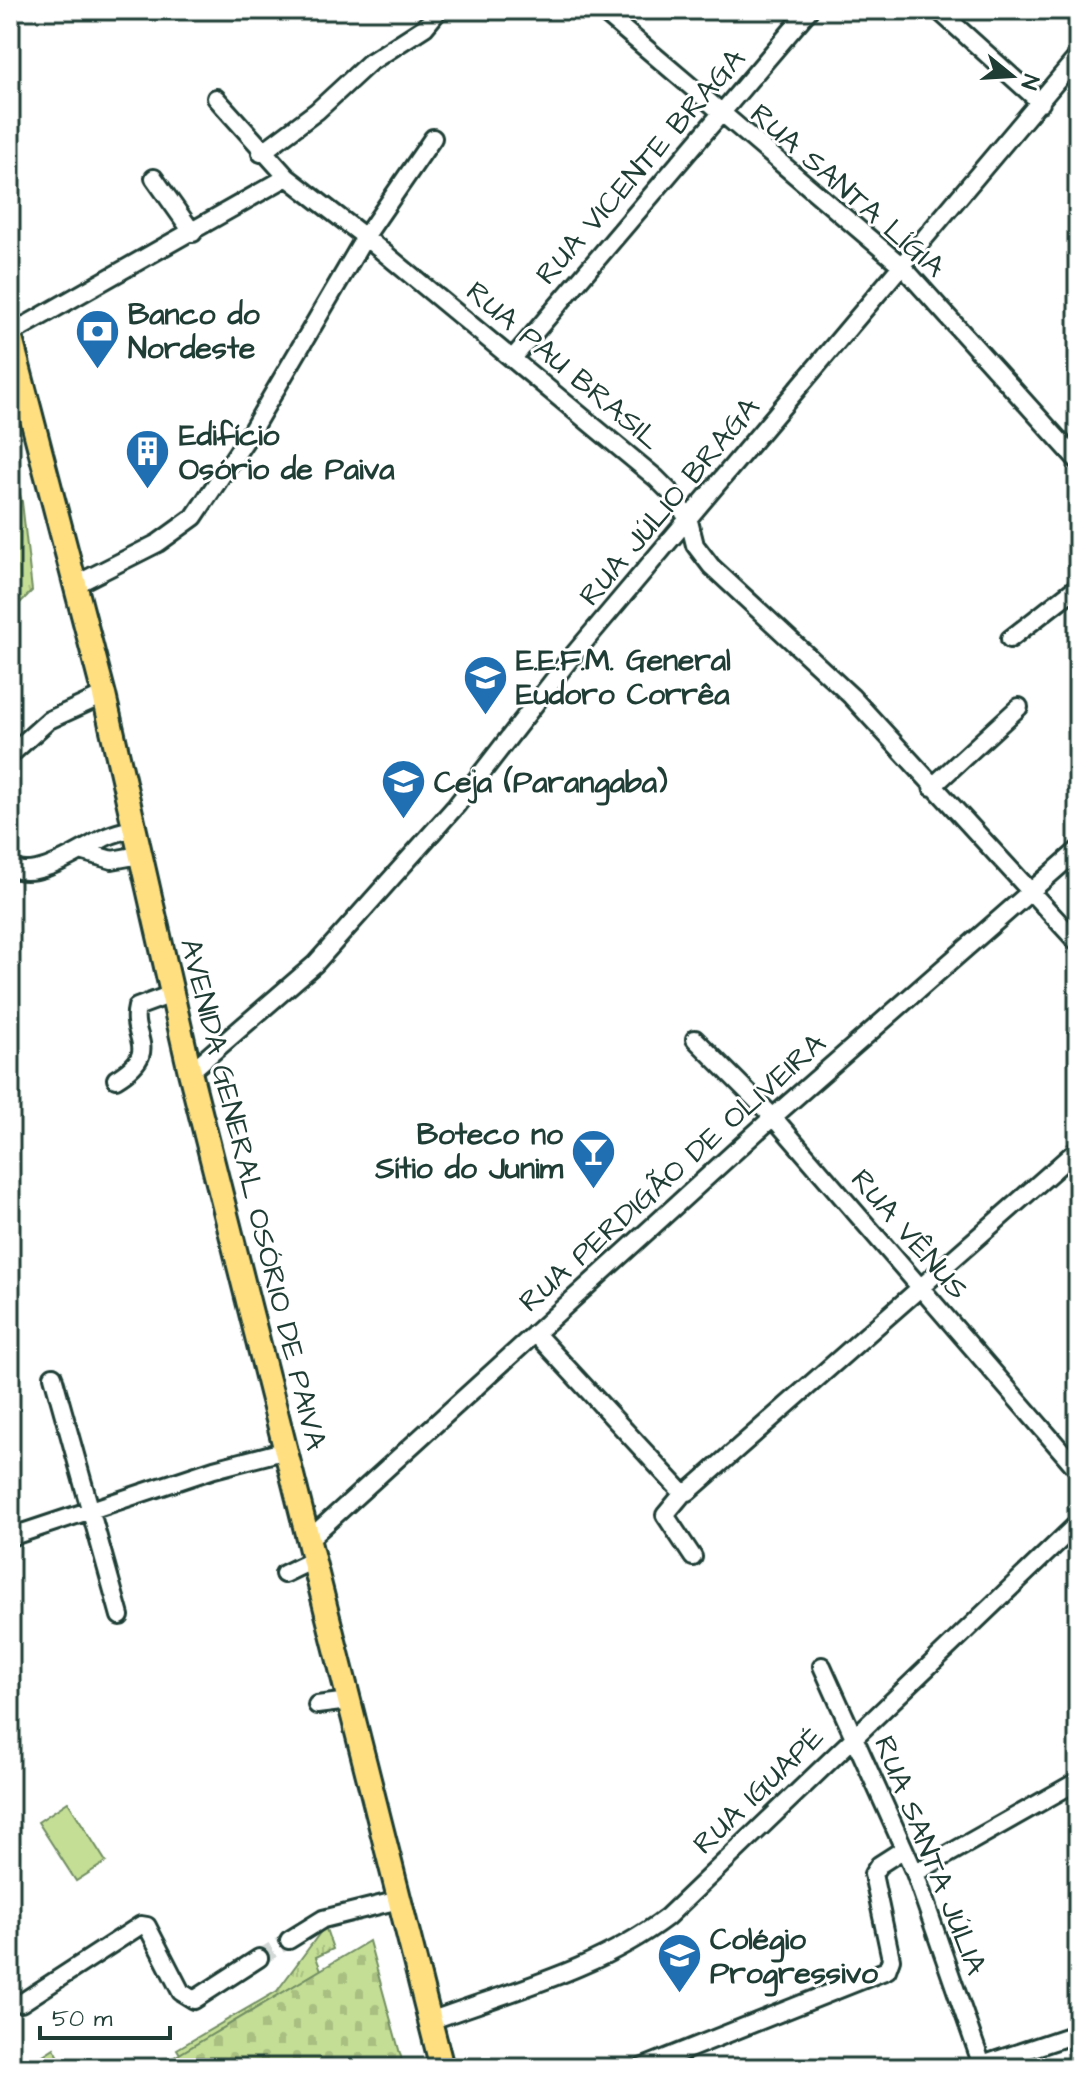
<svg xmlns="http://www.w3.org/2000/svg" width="1088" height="2078" viewBox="0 0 1088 2078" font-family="'Architects Daughter',sans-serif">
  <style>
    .grass { fill: url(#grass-tufts); stroke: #728e64; stroke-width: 2 }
    .cemetery { fill: url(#cemetery-stones); stroke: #728e64; stroke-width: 2 }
    .garden { fill: #c4de95; stroke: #728e64; stroke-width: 2 }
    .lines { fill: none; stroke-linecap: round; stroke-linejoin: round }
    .minor-tunnel { stroke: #d2d8d6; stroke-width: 16; stroke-dasharray: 16 8; stroke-linecap: butt }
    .minor-casing { stroke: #1f3d34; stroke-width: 22 }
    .major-casing { stroke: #1f3d34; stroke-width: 28 }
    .minor { stroke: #fff; stroke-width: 16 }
    .major { stroke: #ffdf80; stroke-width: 22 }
    .labels { text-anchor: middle; stroke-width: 6; stroke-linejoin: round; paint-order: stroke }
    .street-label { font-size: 30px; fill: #1f3d34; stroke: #fff }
    .poi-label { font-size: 30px; font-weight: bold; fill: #1f3d34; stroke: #fff; text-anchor: start }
  </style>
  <defs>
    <pattern id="grass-tufts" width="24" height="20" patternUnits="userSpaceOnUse" patternTransform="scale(2)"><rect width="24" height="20" fill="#c4de95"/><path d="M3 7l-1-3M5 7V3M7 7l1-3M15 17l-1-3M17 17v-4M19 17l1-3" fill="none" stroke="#a8bf81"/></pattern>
    <pattern id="cemetery-stones" width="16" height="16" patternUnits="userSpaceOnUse" patternTransform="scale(2)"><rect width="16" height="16" fill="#c4de95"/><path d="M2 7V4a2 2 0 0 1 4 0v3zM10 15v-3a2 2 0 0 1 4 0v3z" fill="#a8bf81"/></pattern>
  </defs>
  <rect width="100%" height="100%" fill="#fff"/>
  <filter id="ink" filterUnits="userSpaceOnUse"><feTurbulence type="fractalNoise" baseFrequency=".0125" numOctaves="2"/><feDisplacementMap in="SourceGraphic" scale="16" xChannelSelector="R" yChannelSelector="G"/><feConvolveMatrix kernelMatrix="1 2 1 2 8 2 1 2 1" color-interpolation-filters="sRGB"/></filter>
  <g filter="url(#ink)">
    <path class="grass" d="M10,459L22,502L32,591L10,613Z
      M325,1926L333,1949L316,1957L321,1970L180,2054L177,2049L277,1991Z"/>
    <path class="cemetery" d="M369,1941L404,2068H156Z
      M54,2048L65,2068H23Z"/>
    <path class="garden" d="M68,1802L106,1862L76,1881L38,1822Z"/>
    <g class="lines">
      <path class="minor-tunnel" d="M259,1958L289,1940"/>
      <defs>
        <path id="minor" d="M601,10L903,267L1078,461
          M938,10L1041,103
          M216,98L287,177L365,237L656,478L672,494L689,521L695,545L711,566L851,696L1078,943
          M261,153L317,111L369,63L425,27L439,10
          M154,178L193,233
          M10,334L287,177
          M513,358L809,10
          M75,585L158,543L194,517L249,435L365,237L433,138
          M1010,639L1078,586
          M10,755L49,720L104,695
          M932,787L1019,707
          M84,852L112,860L140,855
          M10,866C33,884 82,849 104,838C113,833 125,831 135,828
          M695,1039L773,1117L1078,1470
          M190,1072L315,964L456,806L569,660L1078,56
          M116,1079C163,1050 129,1039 137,1007L172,994
          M535,1333L679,1489L688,1492L1078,1149
          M53,1376L120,1616
          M685,1491L665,1515L693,1557
          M10,1537L214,1469L287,1450
          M308,1540L773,1117L1078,850
          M284,1574L313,1560
          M822,1666L915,1873L983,2068
          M317,1705L349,1701
          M915,1873L1078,1781
          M289,1940L323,1919L399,1900
          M21,2003L141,1925L147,1926L181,1992L194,2000L259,1958
          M430,2021C511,1991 597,1970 667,1917L1078,1523
          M641,2068L887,1970L891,1959L873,1874L879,1865L904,1849
          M973,2068L1078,2033"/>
        <path id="major" d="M10,335L104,695L190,1072L442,2068"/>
      </defs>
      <use href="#minor" class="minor-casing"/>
      <use href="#major" class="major-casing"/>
      <use href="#minor" class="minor"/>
      <use href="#major" class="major"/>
    </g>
  </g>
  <defs>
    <symbol id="bank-pin" viewBox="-11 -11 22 30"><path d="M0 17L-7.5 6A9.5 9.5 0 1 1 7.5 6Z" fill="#1f6fb2" stroke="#fff"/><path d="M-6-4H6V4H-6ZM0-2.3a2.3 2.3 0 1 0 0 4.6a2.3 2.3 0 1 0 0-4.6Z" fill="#fff"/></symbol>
    <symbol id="building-pin" viewBox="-11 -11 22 30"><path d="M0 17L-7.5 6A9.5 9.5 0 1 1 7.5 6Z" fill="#1f6fb2" stroke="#fff"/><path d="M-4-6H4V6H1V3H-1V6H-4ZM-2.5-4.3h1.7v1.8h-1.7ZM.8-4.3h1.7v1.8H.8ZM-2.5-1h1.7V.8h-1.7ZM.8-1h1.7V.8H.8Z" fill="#fff"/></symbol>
    <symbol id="school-pin" viewBox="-11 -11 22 30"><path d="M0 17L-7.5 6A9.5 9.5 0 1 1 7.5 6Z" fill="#1f6fb2" stroke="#fff"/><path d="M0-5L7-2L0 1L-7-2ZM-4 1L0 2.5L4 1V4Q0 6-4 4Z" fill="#fff"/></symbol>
    <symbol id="bar-pin" viewBox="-11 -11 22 30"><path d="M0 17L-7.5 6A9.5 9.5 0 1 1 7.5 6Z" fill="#1f6fb2" stroke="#fff"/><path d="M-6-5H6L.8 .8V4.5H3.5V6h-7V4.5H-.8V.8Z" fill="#fff"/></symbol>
  </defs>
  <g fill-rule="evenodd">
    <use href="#bank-pin" x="72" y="306" width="51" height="69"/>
    <use href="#building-pin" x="122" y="426" width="51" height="69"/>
    <use href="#school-pin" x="460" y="652" width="51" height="69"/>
    <use href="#school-pin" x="378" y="756" width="51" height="69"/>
    <use href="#bar-pin" x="568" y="1126" width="51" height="69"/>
    <use href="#school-pin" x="654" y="1930" width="51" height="69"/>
  </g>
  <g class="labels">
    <g class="street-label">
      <text transform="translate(640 166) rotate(-49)" y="10">RUA VICENTE BRAGA</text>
      <text transform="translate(848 190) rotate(41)" y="10">RUA SANTA LÍGIA</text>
      <text transform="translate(564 365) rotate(40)" y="10">RUA PAU BRASIL</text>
      <text transform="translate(669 501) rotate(-50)" y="10">RUA JÚLIO BRAGA</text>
      <text transform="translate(672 1172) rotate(-42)" y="10">RUA PERDIGÃO DE OLIVEIRA</text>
      <text transform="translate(254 1194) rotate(76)" y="10">AVENIDA GENERAL OSÓRIO DE PAIVA</text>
      <text transform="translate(910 1234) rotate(49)" y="10">RUA VÊNUS</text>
      <text transform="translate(758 1790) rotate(-44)" y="10">RUA IGUAPÉ</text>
      <text transform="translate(931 1855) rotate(68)" y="10">RUA SANTA JÚLIA</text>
    </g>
    <g class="poi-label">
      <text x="128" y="324">Banco do<tspan x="128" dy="34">Nordeste</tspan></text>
      <text x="179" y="445">Edifício<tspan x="179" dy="34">Osório de Paiva</tspan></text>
      <text x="516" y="670">E.E.F.M. General<tspan x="516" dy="34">Eudoro Corrêa</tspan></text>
      <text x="434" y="792">Ceja (Parangaba)</text>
      <text x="563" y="1144" text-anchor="end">Boteco no<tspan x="563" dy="34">Sítio do Junim</tspan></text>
      <text x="710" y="1949">Colégio<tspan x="710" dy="34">Progressivo</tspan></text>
    </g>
  </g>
  <rect width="1088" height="2078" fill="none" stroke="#fff" stroke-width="40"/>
  <rect x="20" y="20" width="1048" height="2038" fill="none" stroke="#1f3d34" stroke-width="3" filter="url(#ink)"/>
  <g transform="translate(1012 76) rotate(108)" stroke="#ffffff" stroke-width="6" paint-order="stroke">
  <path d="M0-6L14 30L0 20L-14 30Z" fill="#1f3d34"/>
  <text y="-12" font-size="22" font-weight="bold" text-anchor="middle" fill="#1f3d34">N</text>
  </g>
  <path d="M40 2026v12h130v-12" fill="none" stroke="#1f3d34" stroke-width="4"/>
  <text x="52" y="2026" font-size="24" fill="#1f3d34" stroke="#ffffff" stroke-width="6" paint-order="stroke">50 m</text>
</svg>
